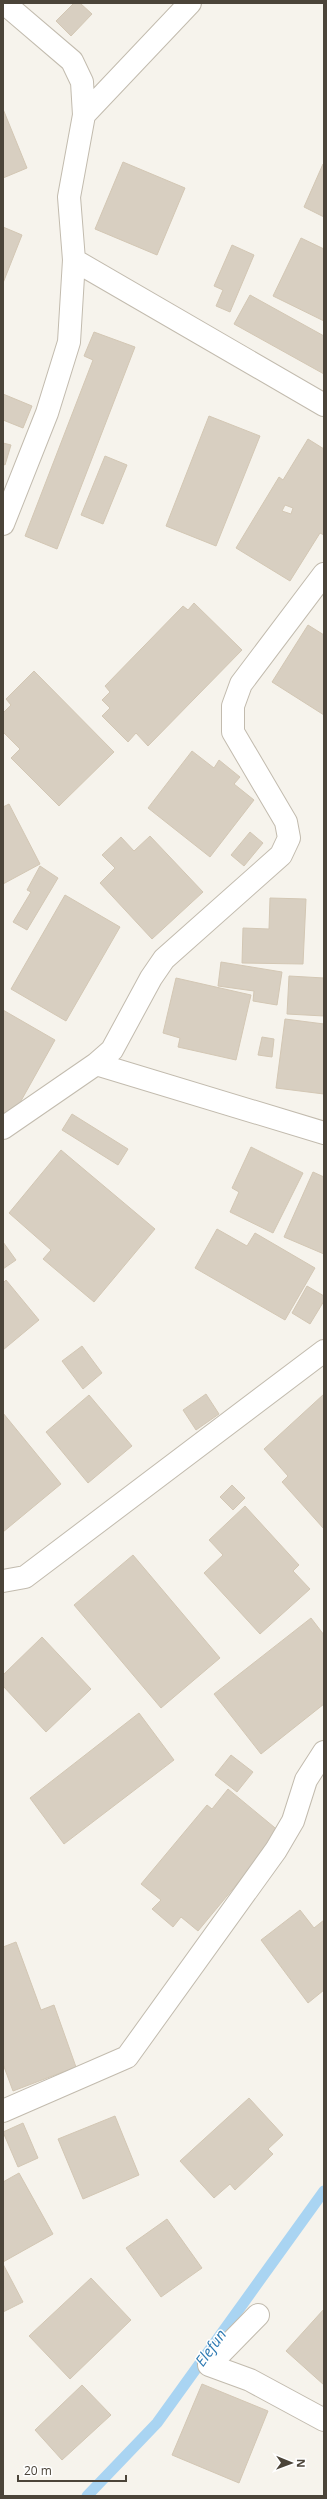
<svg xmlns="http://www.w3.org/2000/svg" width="327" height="2499" viewBox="0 0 327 2499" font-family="'Open Sans',sans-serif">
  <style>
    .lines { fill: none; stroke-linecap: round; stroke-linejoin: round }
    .stream { stroke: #a9d4f2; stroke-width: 11 }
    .building { fill: #d8cfc1; stroke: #d3c7b4; fill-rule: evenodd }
    .street-casing { stroke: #c2bbae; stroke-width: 24 }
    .street { stroke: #fff; stroke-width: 22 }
    .labels { text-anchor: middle; stroke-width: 3; stroke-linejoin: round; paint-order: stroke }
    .water-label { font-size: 15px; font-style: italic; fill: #2e7ab2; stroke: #fff }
  </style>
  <rect width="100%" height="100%" fill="#f6f3ec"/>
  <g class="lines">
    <path class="stream" d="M87,2496L157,2423L324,2191"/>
  </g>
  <path class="building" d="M74,3H80L92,14L71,36L56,21Z
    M3,109L27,168L3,178Z
    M123,162L185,188L157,255L95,229Z
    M323,164L324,165V217L304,207Z
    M3,227L22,235L3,283Z
    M301,238L324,249V321L273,296Z
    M232,245L254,255L230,312L216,306L223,290L214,286Z
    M250,295L324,336V374L234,324Z
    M94,332L135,347L57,549L25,536L93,360L84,356Z
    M3,394L32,406L23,428L3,420Z
    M209,416L260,436L216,546L166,526Z
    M308,439L324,449V535L320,533L290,581L236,548L279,477L283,480ZM285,505L293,508L291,514L282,511Z
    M3,443L11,445L5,465L3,464Z
    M105,456L127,465L103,524L81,515Z
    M194,603L242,650L148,746L136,733L128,742L102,716L110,708L102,700L110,692L105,686L183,606L188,610Z
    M308,625L324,635V715L272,682Z
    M34,671L114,752L59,806L11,758L20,749L3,732V713L11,705L6,699Z
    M192,751L214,768L219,760L240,777L234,784L254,800L210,857L148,808Z
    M9,804L40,864L3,884V807Z
    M250,832L263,843L244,866L231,855Z
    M150,836L203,892L152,939L100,883L115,868L102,855L121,837L134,851Z
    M40,866L58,878L27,930L13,922L31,892L27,890Z
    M65,895L120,927L66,1021L11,989Z
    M270,898L306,899L303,964L242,963L243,928L269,929Z
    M221,962L282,972L277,1005L253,1001L254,991L218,986Z
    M289,976L324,978V1016L287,1014Z
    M176,978L251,995L236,1060L178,1047L180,1038L163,1033Z
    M3,1010L55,1040L12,1117L3,1112Z
    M285,1019L324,1024V1094L276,1088Z
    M262,1037L274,1039L272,1057L258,1055Z
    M72,1114L128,1149L118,1165L62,1130Z
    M251,1147L303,1173L273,1233L230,1212L239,1192L232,1188Z
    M61,1150L155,1229L94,1302L43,1259L51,1250L9,1213Z
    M313,1172L324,1177V1254L284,1237Z
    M217,1229L247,1246L255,1233L315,1268L285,1320L195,1268Z
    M3,1242L16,1260L3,1269Z
    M6,1280L39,1320L3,1350V1283Z
    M307,1286L324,1296V1301L310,1324L292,1313Z
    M82,1346L102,1373L83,1389L62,1361Z
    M206,1394L219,1414L196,1430L183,1410Z
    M324,1394V1529L282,1482L288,1476L264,1449Z
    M89,1395L132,1446L88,1483L46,1432Z
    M3,1413L61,1484L3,1532Z
    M232,1485L245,1498L233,1510L220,1497Z
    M245,1506L299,1565L293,1571L310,1589L260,1634L204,1573L223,1555L209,1540Z
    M133,1555L220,1658L161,1708L74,1605Z
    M311,1618L324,1635V1704L261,1754L214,1694Z
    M42,1637L91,1689L46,1732L3,1686V1675Z
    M139,1713L174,1760L64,1844L30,1798Z
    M231,1755L253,1772L237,1792L215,1775Z
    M228,1789L280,1832L198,1931L181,1917L173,1927L152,1909L161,1900L141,1884L207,1805L212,1809Z
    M300,1910L314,1928L324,1920V1990L308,2003L261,1940Z
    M16,1942L41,2010L54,2005L76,2067L13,2091L3,2064V1947Z
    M249,2098L283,2135L268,2149L273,2154L235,2190L230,2184L214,2198L180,2161Z
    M115,2116L139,2175L83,2199L58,2139Z
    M23,2123L38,2158L18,2167L3,2132Z
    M19,2173L53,2234L3,2262V2182Z
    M167,2219L202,2268L161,2297L126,2248Z
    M3,2264L23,2302L3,2312Z
    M91,2278L131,2320L70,2379L29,2336Z
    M324,2309V2385L286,2351Z
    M202,2384L268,2411L239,2483L172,2455Z
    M82,2385L111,2415L62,2460L35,2430Z"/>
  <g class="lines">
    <defs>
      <path id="street" d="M84,115L190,3
        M74,260L324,405
        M3,524L47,413L69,342L74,260L69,197L84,115L82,82L72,61L4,3
        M96,1064L324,1133
        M3,1128L96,1064L112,1050L151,978L164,959L281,855L289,838L286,822L233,732V706L241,684L324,574
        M3,1581L25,1577L324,1351
        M3,2111L127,2057L276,1850L293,1821L306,1780L324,1752
        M258,2315L209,2365L250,2380L324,2420"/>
    </defs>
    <use href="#street" class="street-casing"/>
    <use href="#street" class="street"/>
  </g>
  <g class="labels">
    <g class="water-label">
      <text transform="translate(211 2348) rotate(-54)" y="5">Elefun</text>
    </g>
  </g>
  <rect width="327" height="2499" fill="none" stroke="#4b4439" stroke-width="8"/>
  <g transform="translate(291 2463) rotate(91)" stroke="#ffffff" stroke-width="3" paint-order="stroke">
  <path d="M0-3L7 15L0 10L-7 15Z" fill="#4b4439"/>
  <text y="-6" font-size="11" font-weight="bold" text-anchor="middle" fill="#4b4439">N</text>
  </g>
  <path d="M18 2475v6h108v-6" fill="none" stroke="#4b4439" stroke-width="2"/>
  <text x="24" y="2475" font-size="12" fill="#4b4439" stroke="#ffffff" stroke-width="3" paint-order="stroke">20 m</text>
</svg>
